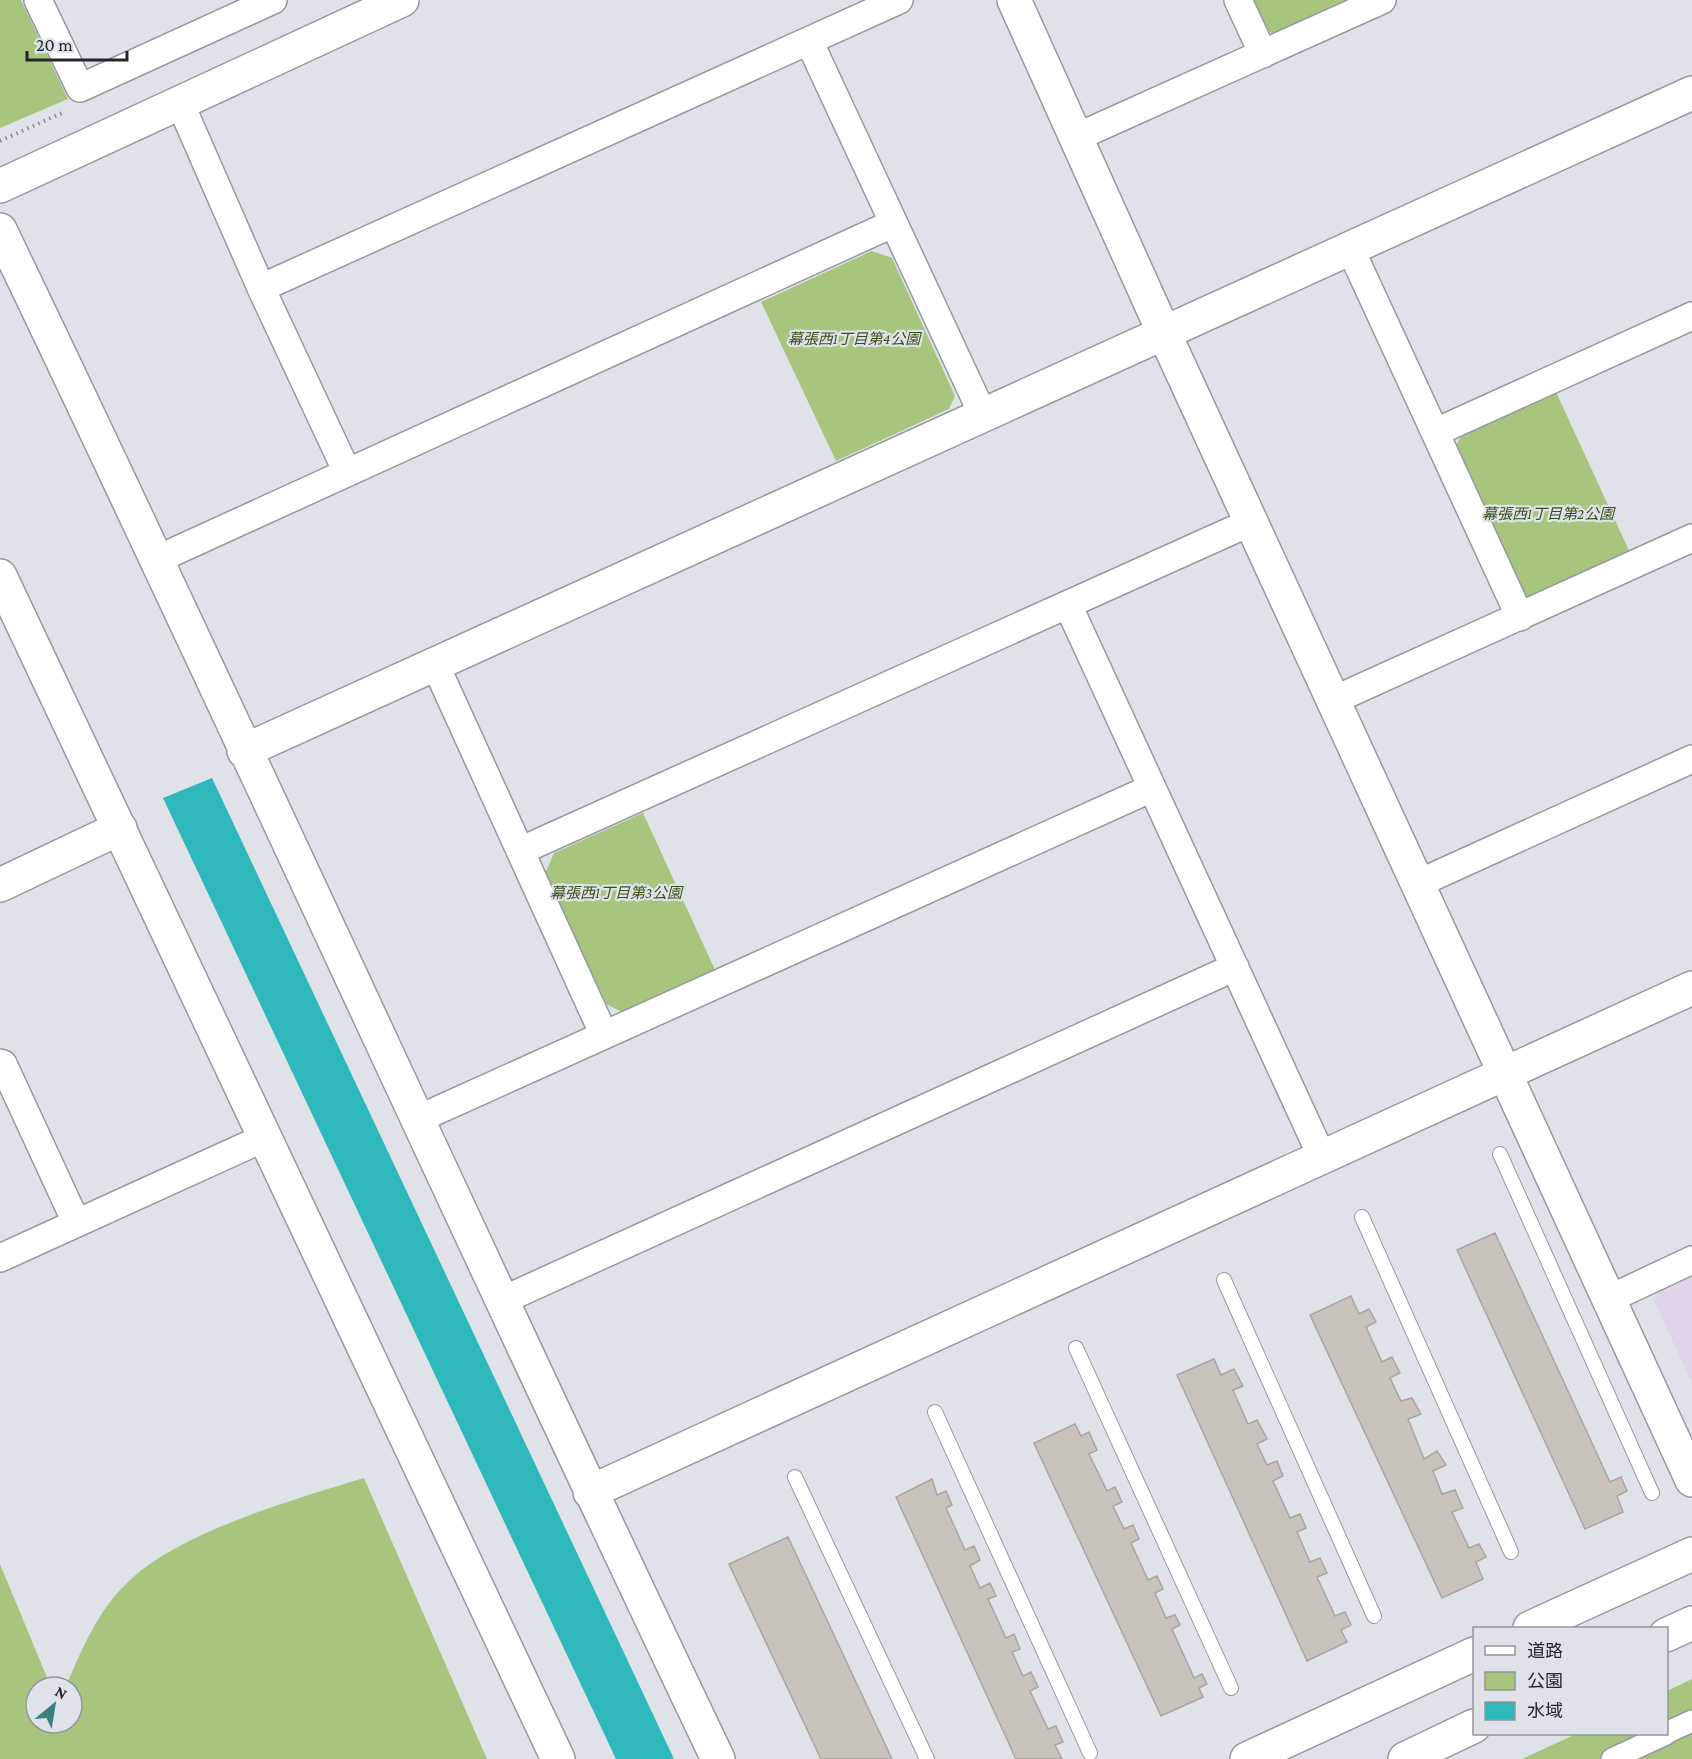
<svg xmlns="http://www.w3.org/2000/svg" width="1692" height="1759" viewBox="0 0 1692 1759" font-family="'Crimson Pro','Noto Sans JP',serif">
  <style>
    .commercial { fill: #dfd4e8 }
    .green { fill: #a7c57d }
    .water { fill: #2eb8bb }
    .building { fill: #c9c3be; stroke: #aba5a0; stroke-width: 1.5 }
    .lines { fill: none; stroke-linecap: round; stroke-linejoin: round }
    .service-casing { stroke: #96999f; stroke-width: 16 }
    .pedestrian-casing { stroke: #96999f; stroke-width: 24 }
    .minor-casing { stroke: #96999f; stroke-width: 30 }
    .tertiary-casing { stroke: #96999f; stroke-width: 36 }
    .path { stroke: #888a8e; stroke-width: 4; stroke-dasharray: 1.5 4.5; stroke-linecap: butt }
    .service { stroke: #fff; stroke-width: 14 }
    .pedestrian { stroke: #fff; stroke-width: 21 }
    .minor { stroke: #fff; stroke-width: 27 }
    .tertiary { stroke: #fff; stroke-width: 33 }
    .labels { text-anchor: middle; stroke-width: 4.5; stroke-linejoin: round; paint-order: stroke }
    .park-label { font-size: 15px; font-style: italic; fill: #3a4f16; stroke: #dfe3e9 }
  </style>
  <rect width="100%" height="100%" fill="#dfe3e9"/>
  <path class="commercial" d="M1692,1270V1383L1654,1301L1658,1286Z"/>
  <path class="green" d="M0,0H21L68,99L0,128Z
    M1252,0H1357L1277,35L1265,30Z
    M872,251L892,258L955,396L949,409L836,461L761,302Z
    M1556,392L1632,557L1535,601L1519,593L1453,450L1462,435Z
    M643,813L716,972L626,1014L606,1004L544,876L554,853Z
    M364,1478L487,1759H0V1564L51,1687H36V1723H72V1687H66C81,1650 98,1610 128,1582C179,1532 295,1499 364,1478Z
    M1692,1679V1759H1522L1576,1734H1666L1667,1691Z"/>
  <path class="water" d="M212,778L674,1759H616L163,798Z"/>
  <path class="building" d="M1495,1233L1610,1482L1621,1477L1627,1491L1617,1496L1623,1512L1585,1529L1457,1250Z
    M1351,1296L1359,1314L1369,1309L1376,1322L1366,1327L1382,1362L1392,1357L1400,1373L1390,1378L1401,1401L1412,1398L1421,1414L1408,1419L1424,1459L1437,1451L1446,1465L1433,1471L1442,1494L1455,1490L1463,1508L1452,1512L1469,1548L1479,1544L1486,1557L1476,1562L1483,1579L1442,1598L1310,1315Z
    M1214,1359L1221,1375L1234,1369L1243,1386L1233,1390L1248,1424L1257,1420L1267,1439L1257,1444L1267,1465L1277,1461L1283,1476L1273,1481L1290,1518L1300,1514L1306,1528L1297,1532L1310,1562L1320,1558L1327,1573L1317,1577L1335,1616L1345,1612L1351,1625L1341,1630L1347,1642L1307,1661L1177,1375Z
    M1075,1424L1081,1436L1089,1432L1097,1450L1089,1454L1107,1491L1115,1487L1122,1502L1113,1506L1124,1529L1133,1525L1139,1539L1131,1543L1148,1580L1157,1576L1163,1589L1155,1593L1166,1618L1175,1615L1180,1625L1172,1629L1194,1678L1202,1674L1207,1684L1199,1688L1203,1697L1161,1716L1034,1443Z
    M932,1479L937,1495L946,1491L952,1505L946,1508L965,1550L974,1546L980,1560L970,1566L980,1588L990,1583L996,1596L988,1599L1006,1638L1014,1634L1020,1649L1012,1652L1023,1676L1031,1672L1038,1687L1030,1691L1048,1729L1056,1726L1063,1742L1055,1745L1062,1759H1016L896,1497Z
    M788,1537L892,1759H821L729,1564Z"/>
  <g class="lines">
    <defs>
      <path id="service" d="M1500,1154L1652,1493
        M1362,1217L1511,1552
        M1224,1280L1374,1616
        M1076,1348L1231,1688
        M935,1412L1090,1753
        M795,1477L927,1759"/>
      <path id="pedestrian" d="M1666,1733L1692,1721
        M1612,1759L1666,1734"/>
      <path id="minor" d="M38,0L80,88L273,0
        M1238,0L1263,54
        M809,41L983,415
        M180,103L261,288L347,472
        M1077,137L1382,0
        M1350,248L1520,617
        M261,288L899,0
        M1436,432L1692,316
        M158,559L892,224
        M1068,605L1322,1157
        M435,664L604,1035
        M1334,700L1692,538
        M520,851L1251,522
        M1417,884L1692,759
        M0,1063L3,1064L76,1222
        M416,1120L1152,788
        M0,1258L266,1137
        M1609,1299L1692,1260
        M501,1301L1235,967"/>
      <path id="tertiary" d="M1014,0L1164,333L1692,1480
        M0,186L402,0
        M0,230C244,737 475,1251 718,1759
        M0,576L558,1759
        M244,751L1692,93
        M0,885L120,828
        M590,1492L1692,988
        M1530,1628L1692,1554
        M1666,1635L1692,1623
        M1247,1759L1474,1654
        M1405,1759L1474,1726"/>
    </defs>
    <use href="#service" class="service-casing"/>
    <use href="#pedestrian" class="pedestrian-casing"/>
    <use href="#minor" class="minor-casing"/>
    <use href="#tertiary" class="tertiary-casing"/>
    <path class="path" d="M0,141L62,113"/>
    <use href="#service" class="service"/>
    <use href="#pedestrian" class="pedestrian"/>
    <use href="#minor" class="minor"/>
    <use href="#tertiary" class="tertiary"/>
  </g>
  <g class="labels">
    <g class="park-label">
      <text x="854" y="344">幕張西1丁目第4公園</text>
      <text x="1548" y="519">幕張西1丁目第2公園</text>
      <text x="616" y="898">幕張西1丁目第3公園</text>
    </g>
  </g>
  <rect x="1473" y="1627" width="195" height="108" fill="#dfe3e9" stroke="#95979c" stroke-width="1.5"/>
  <rect x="1485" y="1646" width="30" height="9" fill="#ffffff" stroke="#95979c" stroke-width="1.5"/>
  <text x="1527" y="1657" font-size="18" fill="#252628">道路</text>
  <rect x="1485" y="1672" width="30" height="18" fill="#a7c57d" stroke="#95979c" stroke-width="1.5"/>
  <text x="1527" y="1687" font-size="18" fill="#252628">公園</text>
  <rect x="1485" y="1702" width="30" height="18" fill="#2eb8bb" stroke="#95979c" stroke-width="1.5"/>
  <text x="1527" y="1717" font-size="18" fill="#252628">水域</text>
  <g transform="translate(54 1705) rotate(30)"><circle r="28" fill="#dfe3e9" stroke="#95979c" stroke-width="1.5"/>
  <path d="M0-4.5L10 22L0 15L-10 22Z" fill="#398280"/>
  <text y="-9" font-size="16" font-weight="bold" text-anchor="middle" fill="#252628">N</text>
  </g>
  <path d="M27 51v9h100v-9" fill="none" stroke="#252628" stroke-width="3"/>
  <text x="36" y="51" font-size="18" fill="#252628" stroke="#dfe3e9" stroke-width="4.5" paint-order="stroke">20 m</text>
</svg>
